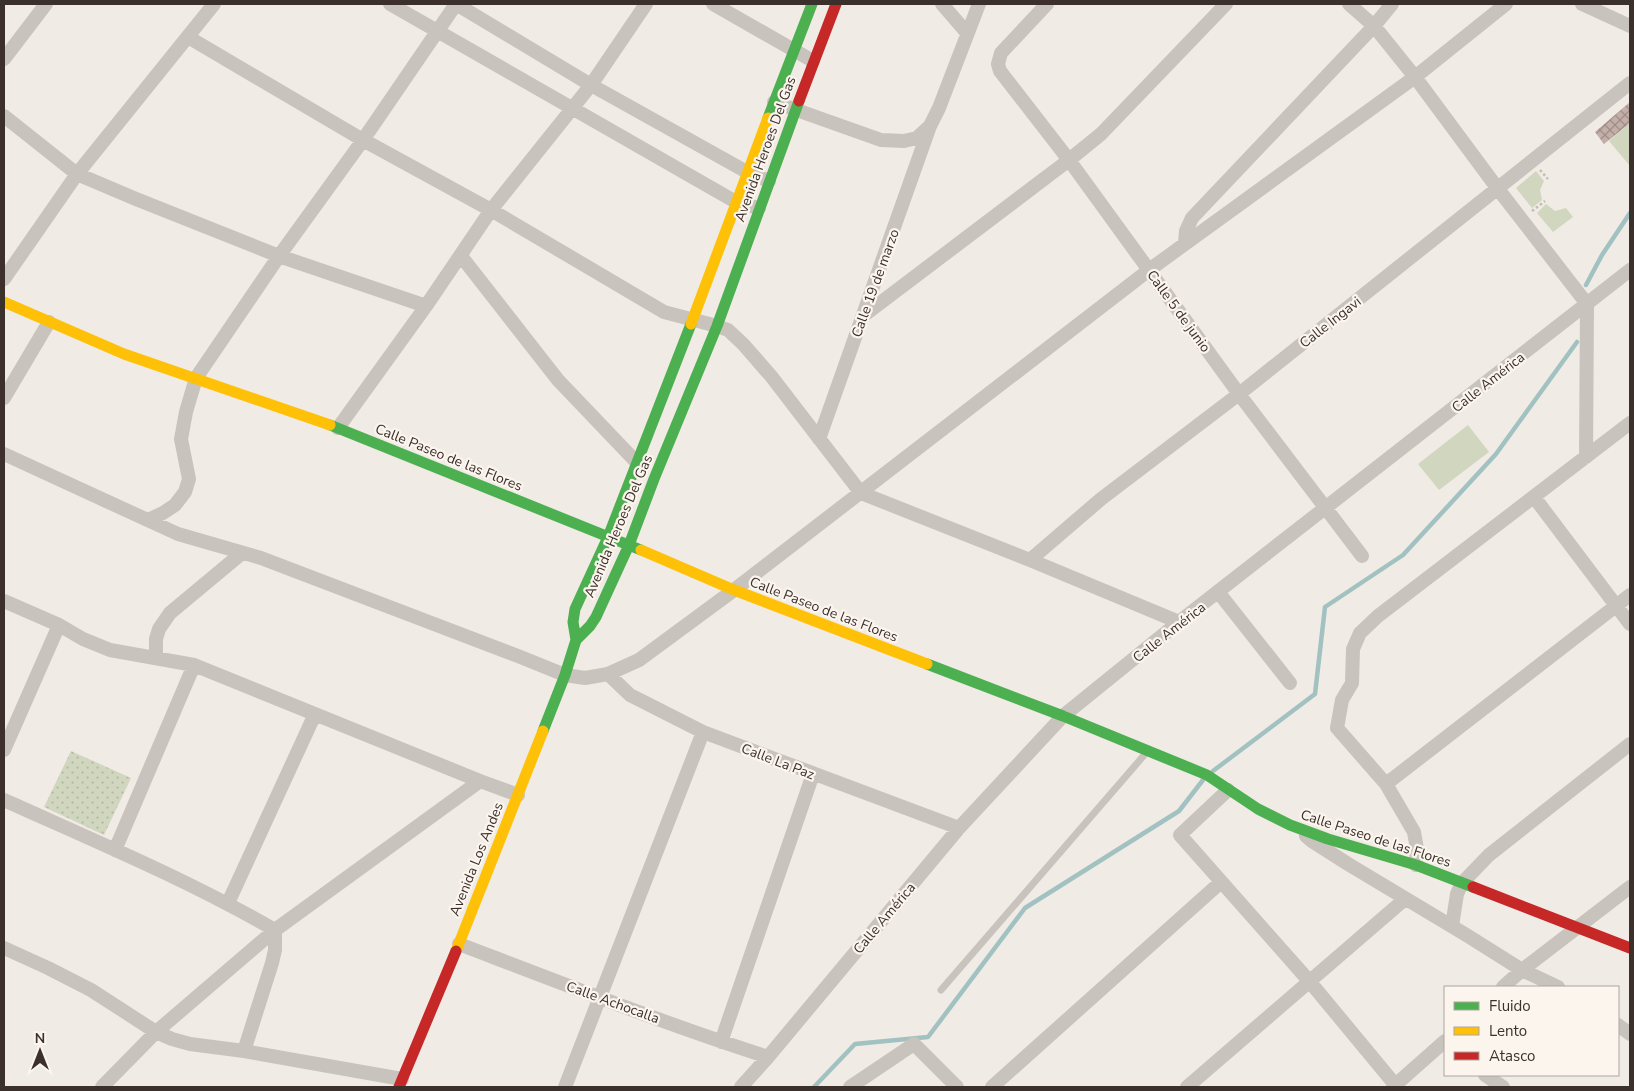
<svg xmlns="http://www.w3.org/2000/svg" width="1634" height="1091" font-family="'Nunito Sans',sans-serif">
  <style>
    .grass { fill: #d1d6bf }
    .park { fill: url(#park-dots) }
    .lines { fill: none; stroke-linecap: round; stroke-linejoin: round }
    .stream { stroke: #a1c2c1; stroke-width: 4.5 }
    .building { fill: url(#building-cross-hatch) }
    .path { stroke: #c2bbb6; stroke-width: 2.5; stroke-dasharray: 2.5 2.5; stroke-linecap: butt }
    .lane { stroke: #c9c3be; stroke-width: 7 }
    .street { stroke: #c9c3be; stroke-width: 14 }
    .fast { stroke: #4caf50; stroke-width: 11 }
    .slow { stroke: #ffc107; stroke-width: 11 }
    .jam { stroke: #c62828; stroke-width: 11 }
    .labels { text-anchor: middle; stroke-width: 4.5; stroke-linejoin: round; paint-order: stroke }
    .street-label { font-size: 14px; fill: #3b302b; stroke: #fbf5ee }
  </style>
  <defs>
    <pattern id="park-dots" width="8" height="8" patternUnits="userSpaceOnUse" patternTransform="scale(1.25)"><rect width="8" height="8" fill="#d1d6bf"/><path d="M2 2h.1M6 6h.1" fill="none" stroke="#b4b8a4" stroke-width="1.8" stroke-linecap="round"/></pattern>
    <pattern id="building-cross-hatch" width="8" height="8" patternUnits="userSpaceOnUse" patternTransform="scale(1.25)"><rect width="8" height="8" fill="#c3afa7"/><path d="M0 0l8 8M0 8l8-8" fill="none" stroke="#a08f88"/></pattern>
  </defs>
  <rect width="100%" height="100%" fill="#f0ebe5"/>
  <path class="grass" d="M 1630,123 L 1630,166 L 1609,141 Z
    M 1536,171 L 1544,181 L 1540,190 L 1542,200 L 1532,208 L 1516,188 Z
    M 1546,204 L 1555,211 L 1566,208 L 1573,217 L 1553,232 L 1537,213 Z
    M 1468,425 L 1489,452 L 1439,490 L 1418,464 Z"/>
  <path class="park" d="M 71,751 L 131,778 L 104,835 L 44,807 Z"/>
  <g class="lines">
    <path class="stream" d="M 1586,285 L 1602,255 L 1630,213
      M 1213,771 L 1315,694 L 1325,607 L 1403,555 L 1496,454 L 1577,342
      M 814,1087 L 855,1044 L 928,1037 L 1025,908 L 1179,811 L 1203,780"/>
  </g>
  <path class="building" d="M 1630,102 L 1630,123 L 1604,144 L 1595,132 Z"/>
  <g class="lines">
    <path class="path" d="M 1540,170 L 1548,179
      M 1532,211 L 1545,201"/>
    <path class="lane" d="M 941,990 L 1146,753"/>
    <path class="street" d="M 390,4 L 736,202 L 759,208
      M 456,4 L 591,85 L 747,172 L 769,181
      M 713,4 L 813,61
      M 942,4 L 967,33
      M 1047,4 L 1001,53 L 998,64 L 1000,71 L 1069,160 L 1239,394 L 1362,556
      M 1349,4 L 1374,26 L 1415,77 L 1498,189 L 1587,304 L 1586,457
      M 1582,4 L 1630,26
      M 188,37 L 363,140 L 491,210 L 664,312 L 717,326 L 728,330 L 743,344 L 771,376 L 861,493 L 1030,560 L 1179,622
      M 4,59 L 46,4
      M 774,102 L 881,140 L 904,141 L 917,138 L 930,126 L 939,108 L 979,4
      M 4,116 L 77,174 L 136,199 L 279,256 L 426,306
      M 1185,243 L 1186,231 L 1192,218 L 1374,26 L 1392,4
      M 461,256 L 558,380 L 642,468
      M 4,279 L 77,174 L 214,4
      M 863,316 L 1069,160 L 1101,134 L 1226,4
      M 4,398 L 49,322
      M 338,428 L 426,306 L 491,210 L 591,85 L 646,4
      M 819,439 L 930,126
      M 4,454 L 178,534 L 261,558 L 518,656 L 565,675 L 585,678 L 608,674 L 639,660 L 734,590 L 1149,270 L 1415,77 L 1506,4
      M 1534,497 L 1630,624
      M 148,520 L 163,513 L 175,505 L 185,492 L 189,479 L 181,439 L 186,412 L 196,378 L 279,256 L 363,140 L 456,4
      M 1030,560 L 1101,499 L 1239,394 L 1630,83
      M 1219,593 L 1290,683
      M 4,601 L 59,625 L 83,639 L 110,650 L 194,665 L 480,781 L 518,795
      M 156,658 L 156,639 L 159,629 L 170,613 L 242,553
      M 608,674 L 630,695 L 703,732 L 959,828
      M 4,750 L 59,625
      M 1386,784 L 1630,595
      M 1228,790 L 1180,835 L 1310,982 L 1397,1087
      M 4,800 C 95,841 188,880 275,930 L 275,950 L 272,963 L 244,1051
      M 1306,836 L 1312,841 L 1348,864 L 1468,936 L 1522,970 L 1558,987
      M 115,850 L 194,665
      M 1416,865 L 1417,849 L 1414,832 L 1386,784 L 1337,728 L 1342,700 L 1352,683 L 1353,649 L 1360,633 L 1378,616 L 1630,423
      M 228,903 L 315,714
      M 1452,926 L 1457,894 L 1462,883 L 1489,855 L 1630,744
      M 459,944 C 561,983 663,1023 768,1057
      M 4,948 L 48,968 L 91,990 L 156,1032 L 172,1039 L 190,1044 L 244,1051 L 402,1079
      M 1503,987 L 1522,970 L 1630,887
      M 1618,1025 L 1630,1034
      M 721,1042 L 813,774
      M 1485,1075 L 1503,1087
      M 102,1087 L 156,1032 L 275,930 L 480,781
      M 565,1087 L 703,732
      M 741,1087 L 768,1057 L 959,828 L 1063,716 L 1179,622 L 1630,270
      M 850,1087 L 914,1044 L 957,1087
      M 992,1087 L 1221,882
      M 1187,1087 L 1405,899
      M 1393,1087 L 1445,1041"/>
    <path class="fast" d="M 768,118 L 812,4
      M 330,425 L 641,550
      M 576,640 L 590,626 L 596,617 L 629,545 L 654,479 L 717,326 L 799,101
      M 927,664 L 1063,716 L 1207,775 L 1258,809 L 1290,825 L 1328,839 L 1416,865 L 1473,887
      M 543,731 L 565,675 L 576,640 L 573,622 L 575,609 L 608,537 L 691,324"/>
    <path class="slow" d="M 4,302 L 124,354 L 330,425
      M 691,324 L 768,118
      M 641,550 L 734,590 L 927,664
      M 456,951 L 543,731"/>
    <path class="jam" d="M 799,101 L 836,4
      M 1473,887 L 1630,948
      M 399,1087 L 456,951"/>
  </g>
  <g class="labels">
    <g class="street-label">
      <text transform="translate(765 149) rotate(-70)" y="5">Avenida Heroes Del Gas</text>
      <text transform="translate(875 283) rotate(-70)" y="5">Calle 19 de marzo</text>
      <text transform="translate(1179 311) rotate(54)" y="5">Calle 5 de junio</text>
      <text transform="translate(1330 322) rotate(-38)" y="5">Calle Ingavi</text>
      <text transform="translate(1488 382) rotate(-38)" y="5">Calle América</text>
      <text transform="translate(449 457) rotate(22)" y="5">Calle Paseo de las Flores</text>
      <text transform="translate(618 526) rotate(-67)" y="5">Avenida Heroes Del Gas</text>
      <text transform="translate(824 609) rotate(21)" y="5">Calle Paseo de las Flores</text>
      <text transform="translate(1169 632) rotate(-38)" y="5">Calle América</text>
      <text transform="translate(778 761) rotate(21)" y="5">Calle La Paz</text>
      <text transform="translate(1376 838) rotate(18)" y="5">Calle Paseo de las Flores</text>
      <text transform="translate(476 859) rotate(-68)" y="5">Avenida Los Andes</text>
      <text transform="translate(884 918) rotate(-50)" y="5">Calle América</text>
      <text transform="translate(613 1002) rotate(20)" y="5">Calle Achocalla</text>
    </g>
  </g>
  <rect width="1634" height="1091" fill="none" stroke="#3b302b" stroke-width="10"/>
  <rect x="1444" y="986" width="175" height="90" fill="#fbf5ee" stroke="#aea6a0"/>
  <rect x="1454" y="1002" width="25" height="8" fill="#4caf50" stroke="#aea6a0"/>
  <text x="1489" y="1011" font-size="15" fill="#3b302b">Fluido</text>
  <rect x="1454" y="1027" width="25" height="8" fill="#ffc107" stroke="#aea6a0"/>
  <text x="1489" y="1036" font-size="15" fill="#3b302b">Lento</text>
  <rect x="1454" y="1052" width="25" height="8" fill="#c62828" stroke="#aea6a0"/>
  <text x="1489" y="1061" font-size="15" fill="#3b302b">Atasco</text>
  <g transform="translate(40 1051)" stroke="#fbf5ee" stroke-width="4" paint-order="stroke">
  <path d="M0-4L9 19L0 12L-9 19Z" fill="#3b302b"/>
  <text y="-8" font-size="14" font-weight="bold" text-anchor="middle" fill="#3b302b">N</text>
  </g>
</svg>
